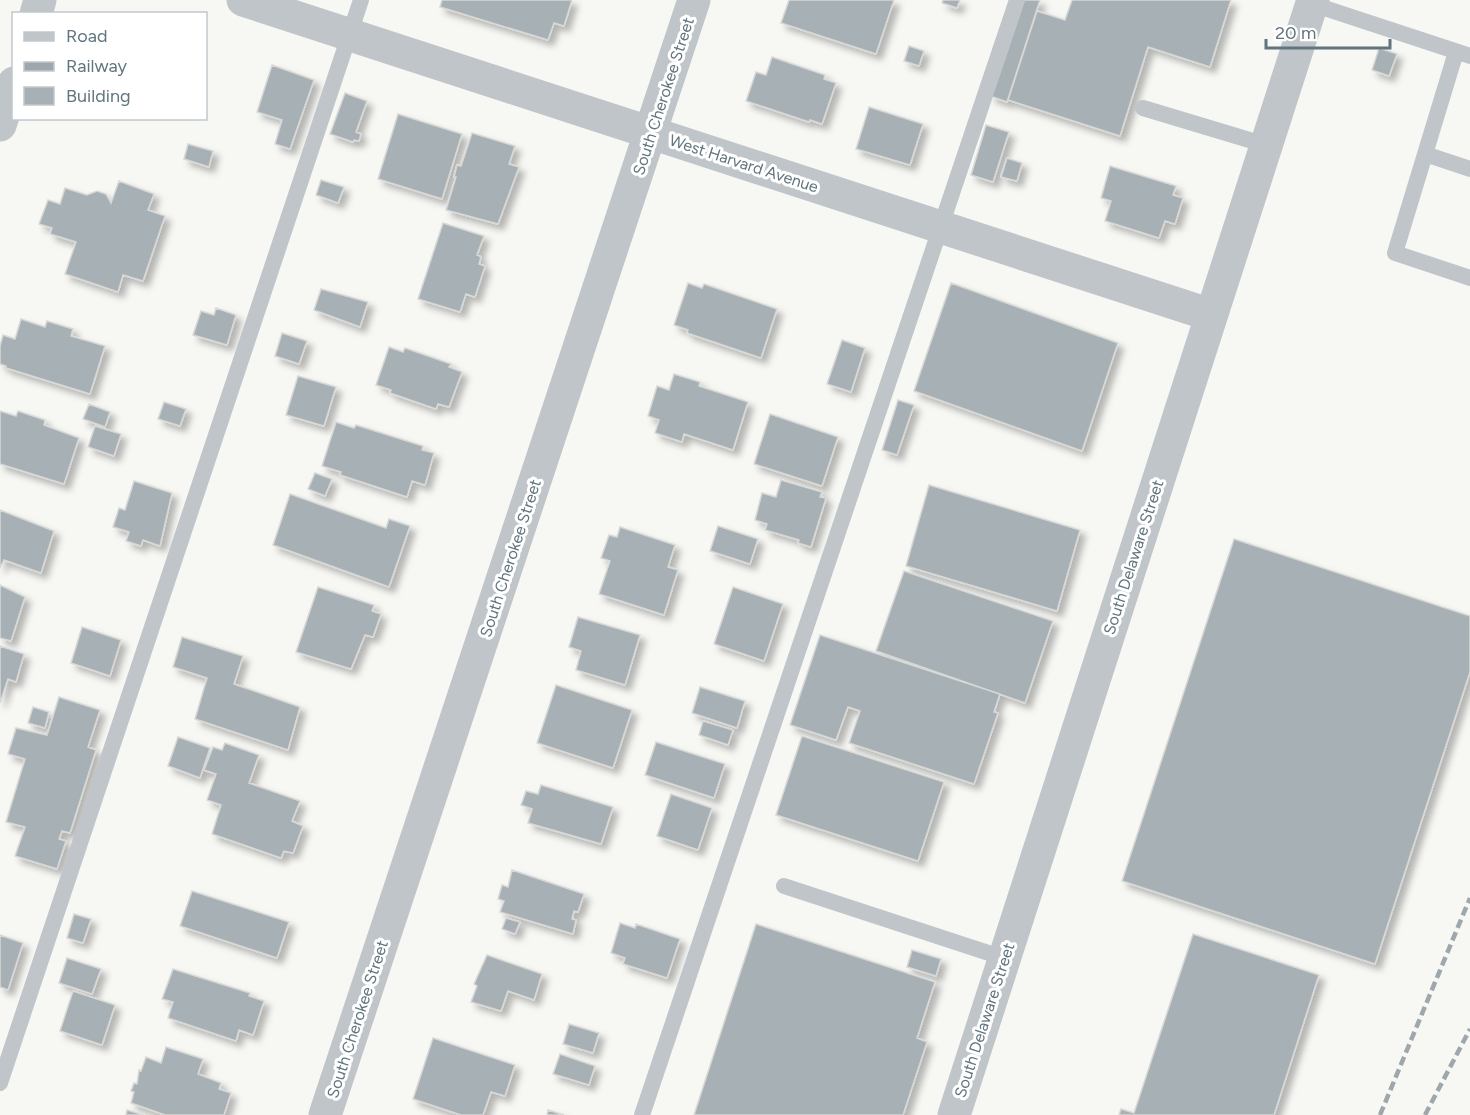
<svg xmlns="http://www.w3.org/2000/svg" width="1470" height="1115" font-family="Figtree,sans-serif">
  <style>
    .building { fill: #a7b1b5; stroke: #d8d8d6; stroke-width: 1.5; filter: url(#shadow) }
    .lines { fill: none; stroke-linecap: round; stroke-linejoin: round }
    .lane { stroke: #bfc5c8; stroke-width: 16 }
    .street { stroke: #bfc5c8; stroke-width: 33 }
    .rail { stroke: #9ea7ac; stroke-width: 4.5; stroke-dasharray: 9 4.5; stroke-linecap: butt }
    .labels { text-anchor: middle; stroke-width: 6; stroke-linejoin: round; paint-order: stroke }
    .street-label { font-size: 16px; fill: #61757f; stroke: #fff }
  </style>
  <defs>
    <filter id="shadow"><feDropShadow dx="5.5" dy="5.5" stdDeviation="3" flood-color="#0004"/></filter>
  </defs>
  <rect width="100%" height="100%" fill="#f7f7f4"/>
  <path class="building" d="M 442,0 L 572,0 L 564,26 L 554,23 L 548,40 L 440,7 Z
    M 789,0 L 894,0 L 876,54 L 781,23 Z
    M 943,0 L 960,0 L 957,8 L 942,3 Z
    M 1022,0 L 1040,0 L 1007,102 L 990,96 Z
    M 1072,0 L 1231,0 L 1210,67 L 1148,47 L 1120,136 L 1008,100 L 1037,11 L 1065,20 Z
    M 909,46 L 924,51 L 919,66 L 904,61 Z
    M 1379,48 L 1397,54 L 1389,76 L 1372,70 Z
    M 772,57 L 825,75 L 824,79 L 836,83 L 822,124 L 810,120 L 809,122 L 746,101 L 756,72 L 766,75 Z
    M 272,65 L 314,80 L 290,149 L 275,144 L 282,120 L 257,112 Z
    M 345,93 L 367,101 L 356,132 L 361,134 L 359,141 L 354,140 L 353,142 L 330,134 Z
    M 869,107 L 923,124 L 910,165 L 856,149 Z
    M 398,114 L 462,134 L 442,199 L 378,179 Z
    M 986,125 L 1009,132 L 993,182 L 971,175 Z
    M 472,133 L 515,146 L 509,164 L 519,167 L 498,224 L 446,210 L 456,177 L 454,177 L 457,165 L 461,166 Z
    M 188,144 L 213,151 L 209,167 L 184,159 Z
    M 1007,158 L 1022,163 L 1017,181 L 1001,177 Z
    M 1110,166 L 1176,186 L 1173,195 L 1183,198 L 1175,224 L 1165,221 L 1159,238 L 1105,221 L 1111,201 L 1101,198 Z
    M 321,180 L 344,187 L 338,203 L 316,195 Z
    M 119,181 L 154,194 L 148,210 L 165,216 L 143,281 L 123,275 L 118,292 L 65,274 L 76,242 L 50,234 L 52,228 L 39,224 L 48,200 L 60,204 L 65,188 L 87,195 L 97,191 L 106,194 L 111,203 Z
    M 443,223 L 484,236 L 477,255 L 481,257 L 479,264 L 485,266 L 475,297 L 466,294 L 460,312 L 418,299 Z
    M 688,283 L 702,288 L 704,284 L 777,309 L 761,358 L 687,333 L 688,330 L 674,325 Z
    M 951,283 L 1118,343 L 1082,451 L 914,391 Z
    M 321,289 L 368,302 L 360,327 L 314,310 Z
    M 216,308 L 236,315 L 227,345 L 193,335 L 201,311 L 214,315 Z
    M 21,319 L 45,327 L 47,321 L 73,329 L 71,336 L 105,346 L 90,394 L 6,368 L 6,366 L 0,364 L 0,346 L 3,335 L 15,339 Z
    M 282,333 L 307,341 L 299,364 L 275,356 Z
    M 842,340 L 865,348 L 851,392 L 827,384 Z
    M 389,347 L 403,352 L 405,348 L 451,364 L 449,367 L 462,372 L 449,407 L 438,404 L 436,409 L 390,393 L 391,390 L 376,385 Z
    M 674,374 L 700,382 L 699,386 L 748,402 L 733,450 L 684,434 L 682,442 L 655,433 L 659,420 L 648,416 L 657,386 L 669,390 Z
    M 298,376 L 336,387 L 324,426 L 286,415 Z
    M 898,400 L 914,405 L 897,455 L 882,450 Z
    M 164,402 L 186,409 L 180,426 L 158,419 Z
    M 89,404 L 110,412 L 105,427 L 83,419 Z
    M 0,411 L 16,416 L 18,411 L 45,420 L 44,425 L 79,438 L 64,484 L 0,464 Z
    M 770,414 L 838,437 L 822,486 L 754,464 Z
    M 336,422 L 354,428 L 356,425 L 423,446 L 422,450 L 434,453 L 425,485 L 412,481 L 407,497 L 340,475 L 341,472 L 322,466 Z
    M 95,426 L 121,434 L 114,456 L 88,447 Z
    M 315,473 L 332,479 L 325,496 L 308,489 Z
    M 781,480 L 822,492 L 820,497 L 826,498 L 811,547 L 798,543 L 799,540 L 765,530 L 767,524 L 755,520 L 762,493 L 776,497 Z
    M 134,481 L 172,493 L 160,546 L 143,540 L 141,546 L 126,541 L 129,532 L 113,527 L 119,508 L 125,510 Z
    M 929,485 L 1080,530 L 1057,611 L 906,566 Z
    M 290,494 L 386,528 L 389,519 L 410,526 L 389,587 L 273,545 Z
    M 0,510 L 54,531 L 41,573 L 4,560 L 0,568 Z
    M 718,526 L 758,539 L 750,564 L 710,551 Z
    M 620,527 L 675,545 L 668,567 L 678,570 L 664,615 L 599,594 L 610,561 L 601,558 L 609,535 L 617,537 Z
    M 1234,539 L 1470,616 L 1470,672 L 1375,964 L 1122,881 Z
    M 904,571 L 1053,621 L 1025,703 L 876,651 Z
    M 0,585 L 25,597 L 11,641 L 0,638 Z
    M 318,587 L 374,605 L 372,611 L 381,614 L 373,637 L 365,635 L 351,669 L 296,652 Z
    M 733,587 L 783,604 L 764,661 L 714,644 Z
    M 578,617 L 640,635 L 625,685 L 576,670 L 581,651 L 569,647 Z
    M 82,627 L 121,640 L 110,676 L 71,663 Z
    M 820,635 L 1000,694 L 994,712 L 998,713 L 974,784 L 849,743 L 860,711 L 848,707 L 836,740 L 790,725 Z
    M 182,637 L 243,656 L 234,684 L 300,707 L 288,750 L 195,719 L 207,678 L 173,667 Z
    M 0,646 L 24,654 L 16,682 L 8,679 L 0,703 Z
    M 556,685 L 632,710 L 613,768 L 537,743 Z
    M 700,687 L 745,701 L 737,728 L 692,713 Z
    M 59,697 L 100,710 L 88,747 L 96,750 L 70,833 L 62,831 L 59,839 L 66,841 L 57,869 L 15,856 L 25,827 L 6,822 L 25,759 L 8,754 L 16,728 L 47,735 Z
    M 33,707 L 49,712 L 45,728 L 28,723 Z
    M 703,721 L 733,730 L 728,745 L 699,735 Z
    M 802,736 L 944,782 L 918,861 L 776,815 Z
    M 178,737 L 210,748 L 200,778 L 168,766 Z
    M 656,742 L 725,764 L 714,798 L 645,775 Z
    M 225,743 L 259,755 L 249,783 L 300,801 L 292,821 L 303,826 L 293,853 L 284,851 L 281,858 L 212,834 L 221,805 L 207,800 L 216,774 L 204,770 L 213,747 L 222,750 Z
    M 541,785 L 613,807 L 601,844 L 528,823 L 532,809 L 521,805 L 526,791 L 538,794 Z
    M 671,794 L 712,808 L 698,850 L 657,836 Z
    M 512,870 L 584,894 L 578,912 L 574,911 L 572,919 L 576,920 L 573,934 L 500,912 L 504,901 L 498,899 L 502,885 L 508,887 Z
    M 192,891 L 289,922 L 277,958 L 180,926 Z
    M 74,914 L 91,919 L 83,943 L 67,938 Z
    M 506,918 L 520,922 L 515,934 L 502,929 Z
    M 620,923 L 635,928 L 636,924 L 680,939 L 667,978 L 623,964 L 625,958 L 611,953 Z
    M 756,924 L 935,982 L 917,1038 L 927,1042 L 903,1115 L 694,1115 Z
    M 1193,934 L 1319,975 L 1274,1115 L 1119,1115 L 1121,1109 L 1134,1113 Z
    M 0,935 L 23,943 L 8,990 L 0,987 Z
    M 912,950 L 941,959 L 936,976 L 907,967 Z
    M 487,955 L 542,974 L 534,1000 L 508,991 L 501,1011 L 471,1002 L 477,986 L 474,984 Z
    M 67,958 L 101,969 L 92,994 L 59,983 Z
    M 173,969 L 250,993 L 249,996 L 264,1001 L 253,1035 L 239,1030 L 236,1041 L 168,1018 L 173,1002 L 162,999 Z
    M 73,991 L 115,1005 L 102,1045 L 60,1031 Z
    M 569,1024 L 599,1033 L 593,1053 L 563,1044 Z
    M 433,1038 L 515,1065 L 505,1096 L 491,1092 L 483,1115 L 461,1115 L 413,1099 Z
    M 166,1047 L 203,1059 L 198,1074 L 221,1083 L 219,1089 L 231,1093 L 224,1115 L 165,1115 L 131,1103 L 134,1092 L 131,1091 L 134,1083 L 137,1084 L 139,1070 L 141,1071 L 146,1057 L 161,1063 Z
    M 560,1054 L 595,1066 L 589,1085 L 553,1074 Z
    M 127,1110 L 144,1115 L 126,1115 Z
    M 548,1110 L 564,1115 L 547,1115 Z"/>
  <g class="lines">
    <path class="lane" d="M 1312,4 L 1470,56
      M 1456,52 L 1395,253 L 1470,278
      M 1143,108 L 1266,145
      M 1425,154 L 1470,169
      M 784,886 L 1004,958
      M 0,1083 L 361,0
      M 642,1115 L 1017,0"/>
    <path class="street" d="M 243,0 L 1211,315
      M 36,14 L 40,0
      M 0,125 L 14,83
      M 325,1115 L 694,0
      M 954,1115 L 1313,0"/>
    <path class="rail" d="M 1380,1115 L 1470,898
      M 1425,1115 L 1470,1029"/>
  </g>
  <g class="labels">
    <g class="street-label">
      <text transform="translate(663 96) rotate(-72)" y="6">South Cherokee Street</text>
      <text transform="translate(744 163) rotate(18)" y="6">West Harvard Avenue</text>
      <text transform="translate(1133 557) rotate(-72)" y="6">South Delaware Street</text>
      <text transform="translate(510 558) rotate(-72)" y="6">South Cherokee Street</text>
      <text transform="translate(357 1019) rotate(-72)" y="6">South Cherokee Street</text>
      <text transform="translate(984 1020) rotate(-72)" y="6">South Delaware Street</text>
    </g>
  </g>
  <rect x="12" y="12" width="195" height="108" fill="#ffffff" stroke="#c0c8cc" stroke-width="1.5"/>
  <rect x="24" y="32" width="30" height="9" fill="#bfc5c8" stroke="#c0c8cc" stroke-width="1.5"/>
  <text x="66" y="42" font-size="18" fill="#61757f">Road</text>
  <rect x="24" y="62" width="30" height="9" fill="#9ea7ac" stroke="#c0c8cc" stroke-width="1.5"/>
  <text x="66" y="72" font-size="18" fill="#61757f">Railway</text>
  <rect x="24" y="87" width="30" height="18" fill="#a7b1b5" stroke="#c0c8cc" stroke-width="1.5"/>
  <text x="66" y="102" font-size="18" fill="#61757f">Building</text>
  <path d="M1266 39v9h124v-9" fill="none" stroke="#61757f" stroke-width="3"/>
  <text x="1275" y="39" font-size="18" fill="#61757f" stroke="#ffffff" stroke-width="4.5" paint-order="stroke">20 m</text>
</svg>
